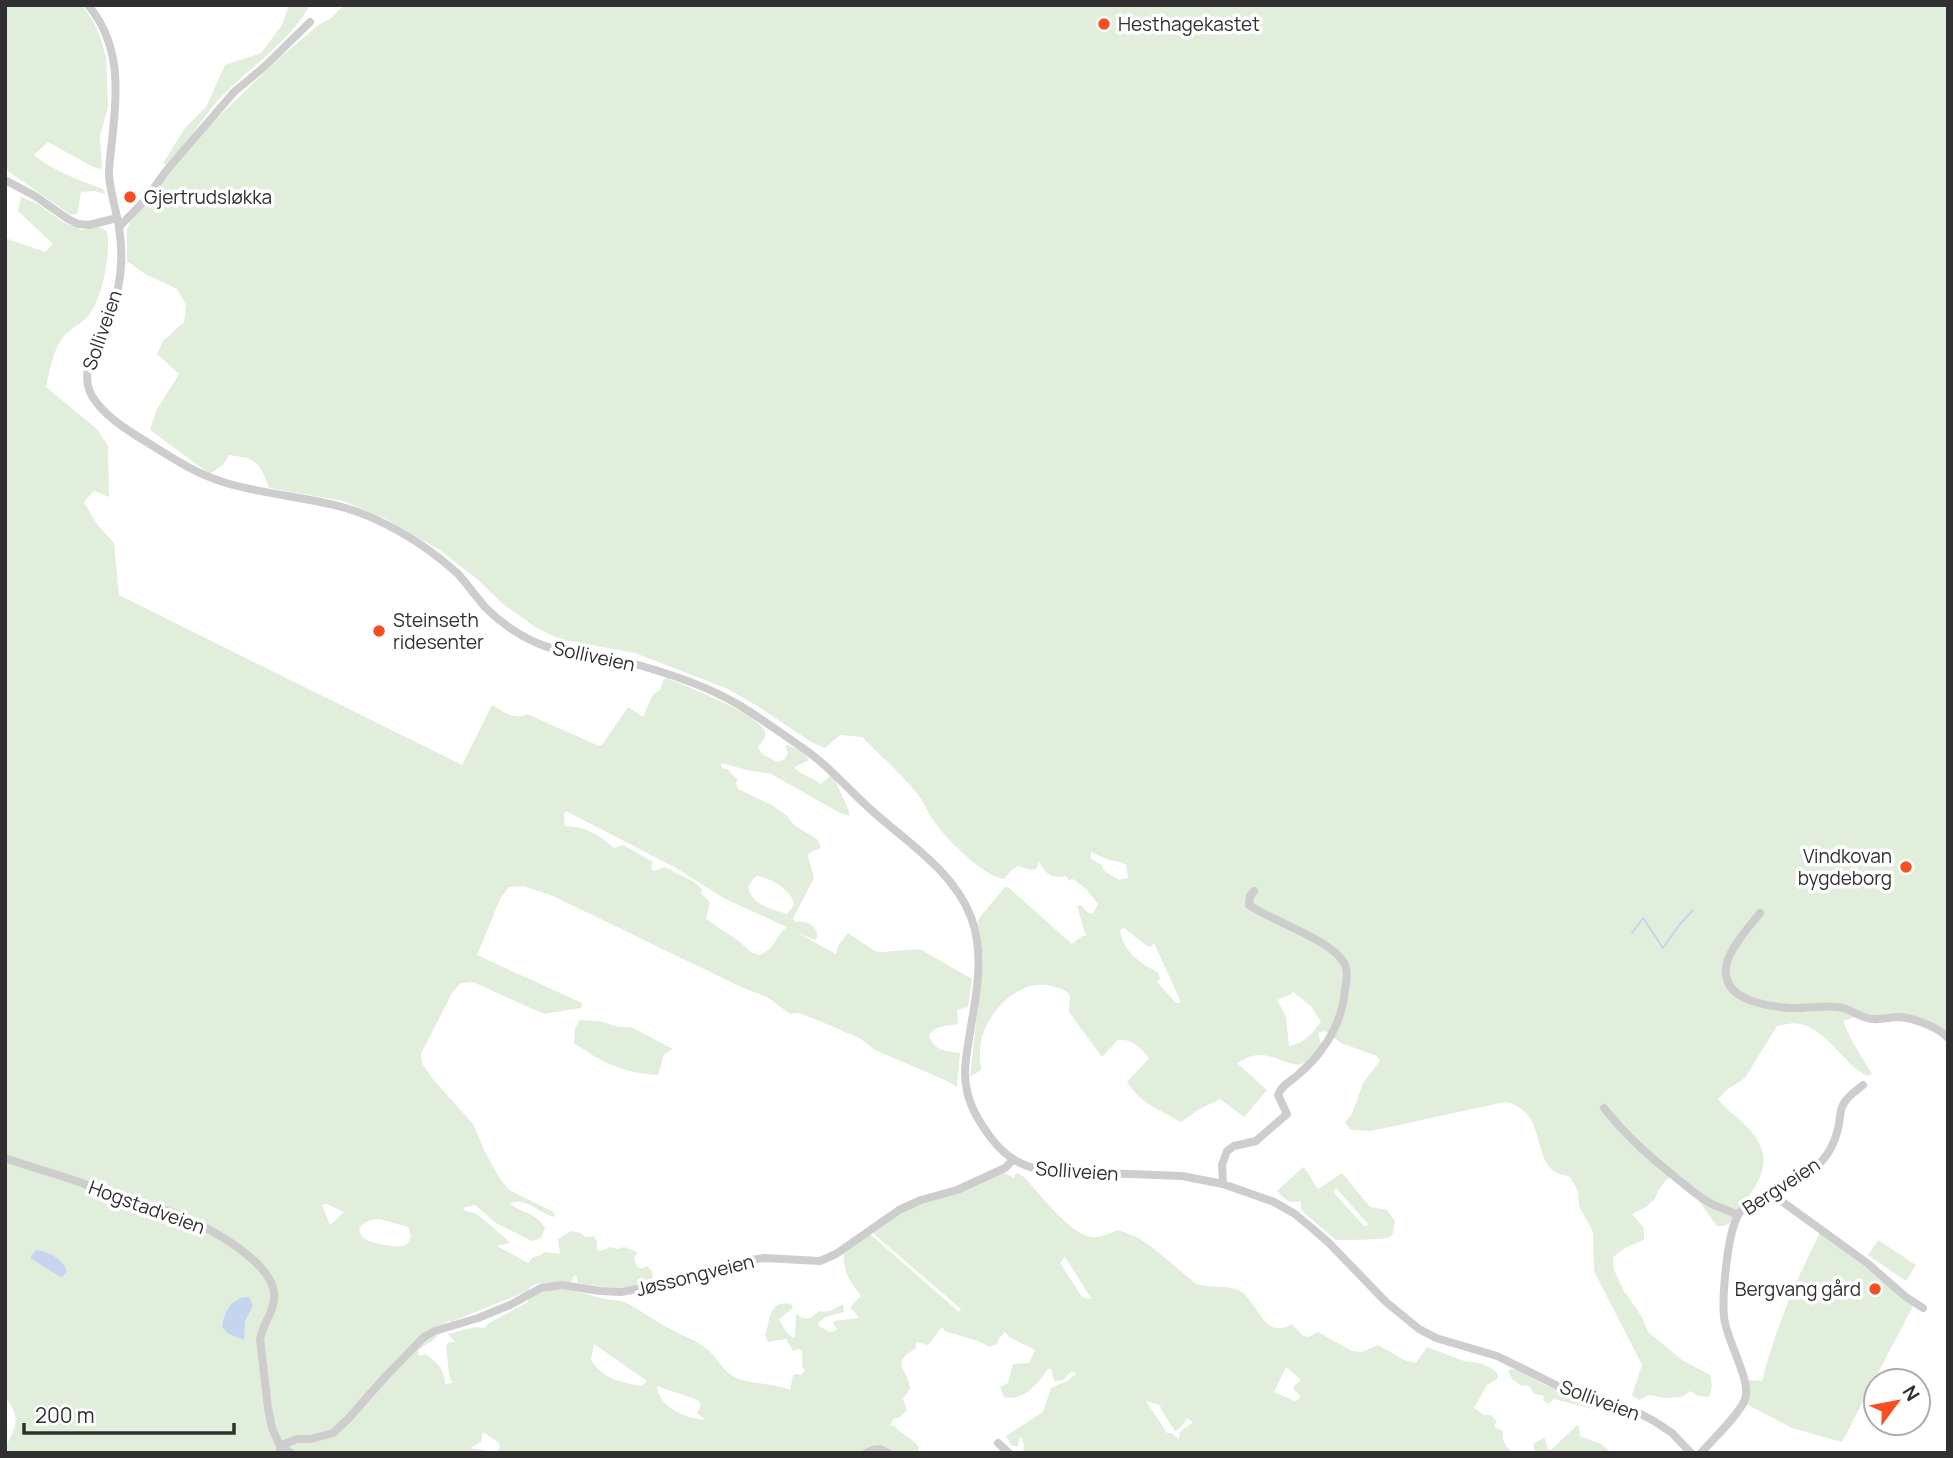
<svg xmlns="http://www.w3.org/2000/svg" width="1953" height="1458" font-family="Manrope,sans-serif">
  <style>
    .green { fill: #e1eedc; fill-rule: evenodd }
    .water { fill: #c7d4f0 }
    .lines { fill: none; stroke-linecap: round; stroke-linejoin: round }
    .stream { stroke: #c7d4f0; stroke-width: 2 }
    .minor { stroke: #cdcdcd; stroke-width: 8 }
    .poi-dot { fill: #f74f21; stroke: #fff; stroke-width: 2.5 }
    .labels { text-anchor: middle; stroke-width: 7; stroke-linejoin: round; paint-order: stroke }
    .poi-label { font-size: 19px; fill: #303030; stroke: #fff; text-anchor: start }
    .street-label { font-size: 19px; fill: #303030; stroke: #fff }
  </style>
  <rect width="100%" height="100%" fill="#fff"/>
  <path class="green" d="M 5,5 L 82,5 L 93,21 L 100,36 L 106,57 L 108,107 L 100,136 L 102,169 L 93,167 L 48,142 L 34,155 C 55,172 79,180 103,189 L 105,194 L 94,191 L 81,192 L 77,214 L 71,215 L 9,172 L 5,166 Z
    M 289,5 L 310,5 C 289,43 250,67 220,98 C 201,119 187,146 166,165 L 163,163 L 185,128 L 206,107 L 225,65 L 261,53 L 282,25 Z
    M 344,5 L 1948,5 L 1948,1040 L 1944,1036 L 1909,1019 L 1856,1017 L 1843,1021 L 1852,1041 L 1872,1074 L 1867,1076 C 1842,1063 1829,1031 1800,1024 C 1793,1022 1784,1025 1777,1026 L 1745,1078 L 1728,1089 L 1718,1099 C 1725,1108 1733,1114 1742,1122 C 1777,1154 1764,1175 1741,1208 C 1734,1217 1730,1228 1717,1226 L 1693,1193 L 1675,1174 L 1666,1180 L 1658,1191 L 1655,1199 L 1646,1207 L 1632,1214 L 1644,1228 L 1644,1240 L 1625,1248 L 1613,1257 L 1614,1270 L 1624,1291 L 1642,1317 L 1648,1332 L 1682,1360 L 1710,1375 L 1712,1386 L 1709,1397 L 1698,1396 L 1690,1391 L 1682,1397 L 1664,1398 L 1649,1395 L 1639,1400 L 1632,1395 L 1642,1365 L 1594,1271 L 1593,1232 L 1579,1206 L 1578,1191 L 1570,1177 C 1565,1175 1559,1174 1554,1171 C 1532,1156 1546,1110 1505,1102 L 1371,1131 L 1351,1130 L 1345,1122 L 1352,1114 L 1363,1083 L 1380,1061 L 1377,1056 L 1341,1043 L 1325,1031 L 1318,1033 L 1321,1044 C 1299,1086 1281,1049 1252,1056 C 1247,1057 1242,1061 1237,1063 L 1267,1090 L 1244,1117 L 1220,1099 L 1198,1110 L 1181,1122 C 1159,1109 1142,1105 1127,1082 L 1149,1058 C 1140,1048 1132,1038 1118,1040 L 1102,1057 L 1069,1012 L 1070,995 C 1065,989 1059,988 1051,986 C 1021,978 990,1009 982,1037 C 979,1047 980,1059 981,1070 L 970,1077 L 983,960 L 978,921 L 979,918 L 1005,887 L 1008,887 L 1072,944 L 1082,936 L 1086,936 L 1077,906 L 1081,905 L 1088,913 L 1093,914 L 1098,904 L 1085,888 L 1073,879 L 1068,881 L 1068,878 L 1065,876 C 1050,879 1047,874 1039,862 L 1036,869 L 1031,870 L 1018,866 L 1013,869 L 1004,879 C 984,877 945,838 933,820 C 927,811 923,800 916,792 C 900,773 880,755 862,737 L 840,735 L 825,748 L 811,742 L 759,707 L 728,689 L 635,653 L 559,639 L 535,627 L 503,604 L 477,579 L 441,551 L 386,519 L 343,501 L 269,488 C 259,461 257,459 229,455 L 223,465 L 210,474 L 150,430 L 156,411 L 179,374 L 157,354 L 163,341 L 184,322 L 186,305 L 177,289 L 145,274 L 127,261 L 127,229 L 133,216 L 166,167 L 284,54 L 320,24 L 330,19 ZM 1091,852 L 1109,860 L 1121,862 L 1126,865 L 1128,878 L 1119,880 L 1103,870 L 1102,865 L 1091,859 ZM 1124,928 L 1147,946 L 1151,947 L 1154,943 L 1180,1000 L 1180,1003 L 1176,1003 L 1157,982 L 1160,978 L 1158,972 C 1140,964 1123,951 1120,930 ZM 1293,992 L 1311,1006 L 1321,1022 C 1313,1033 1303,1044 1289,1046 L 1286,1017 L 1277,1000 L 1290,995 Z
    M 21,197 L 38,204 L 63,222 L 82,230 L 98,227 L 107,231 C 111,254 103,296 89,315 C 83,323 71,328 64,336 C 53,349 50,370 46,387 L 97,429 L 108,446 L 109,497 L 94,491 L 84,502 L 97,524 L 114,543 L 119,595 L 462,765 L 492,705 C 503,711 515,721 527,714 L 599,746 L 602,745 L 628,707 L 643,717 L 653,694 L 660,690 L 664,679 L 667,678 C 686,687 762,714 765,733 C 766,740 761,742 758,747 L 762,754 L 777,762 L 785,759 L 788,753 L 785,747 L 788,745 L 801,751 L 807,756 L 808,761 L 794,767 C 803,777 811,776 821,784 L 830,776 L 835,780 L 849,811 L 849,816 L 840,813 L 771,774 L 747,770 L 721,763 L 722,768 L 727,769 L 738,780 L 736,783 L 738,789 L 772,805 L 787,816 L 794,825 L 818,840 L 821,848 L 811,852 L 808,855 L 814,878 L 793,919 L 796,922 C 806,921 811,923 817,931 L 817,938 L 815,940 L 796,932 L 836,954 L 838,946 L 848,933 L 875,951 L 882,952 L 920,949 L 972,979 L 968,1007 L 957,1010 L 958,1024 C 947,1026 935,1025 929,1036 C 935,1051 945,1051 960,1053 L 957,1087 L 947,1081 L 875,1050 L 861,1039 L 829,1025 L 799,1013 L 790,1014 L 767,997 L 741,987 L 553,896 L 523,886 L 509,887 L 501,897 L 477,955 L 582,1003 L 581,1008 L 544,1014 L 473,982 L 461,983 L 452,993 L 421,1054 L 422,1063 L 431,1077 L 473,1124 L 485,1152 L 500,1179 L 509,1190 L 554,1212 L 555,1217 C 538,1213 527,1197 510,1203 C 521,1214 535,1211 545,1228 L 541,1238 L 532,1241 L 496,1223 L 475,1205 L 463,1208 L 464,1210 C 465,1211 474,1213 475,1213 C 481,1217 507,1239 510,1243 L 497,1246 L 528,1263 L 533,1257 L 541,1255 L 544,1252 L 560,1254 L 558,1239 L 571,1231 L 581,1233 L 585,1237 L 594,1236 L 597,1242 L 597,1250 L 601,1251 L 610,1247 L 618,1249 L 624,1247 L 637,1252 L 634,1258 L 637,1266 L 641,1269 L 647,1266 L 652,1271 L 653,1278 C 633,1293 600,1287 578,1283 L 576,1275 L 573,1277 L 572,1282 C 561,1281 548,1286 538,1283 L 529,1288 L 530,1290 L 451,1322 L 449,1321 L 418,1338 L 385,1372 L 426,1339 L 437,1335 L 436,1338 L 418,1350 L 419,1356 L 426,1354 C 437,1363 445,1369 445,1384 L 452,1383 L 449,1374 L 446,1346 L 449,1342 L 455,1342 L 448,1334 L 475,1327 L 484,1328 L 489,1323 L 528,1302 L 528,1299 C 561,1281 573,1292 606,1299 C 613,1300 621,1300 627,1303 C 643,1312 658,1323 674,1331 C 685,1337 698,1341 707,1349 C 717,1357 722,1370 733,1376 C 747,1385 772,1382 790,1390 L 793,1375 L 796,1374 L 801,1375 L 805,1370 L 802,1367 L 802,1351 L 799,1349 L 793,1351 L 786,1339 L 768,1342 L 765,1335 C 771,1321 767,1300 791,1304 L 793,1308 L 779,1319 L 786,1332 L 793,1338 L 795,1337 L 796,1314 C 807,1321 810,1319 819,1311 C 829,1313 835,1309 843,1304 L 844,1312 L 825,1317 L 818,1323 L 819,1326 L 830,1332 L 835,1331 L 837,1329 L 833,1323 L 834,1321 L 859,1318 L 850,1307 L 861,1296 C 850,1282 842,1270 844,1252 L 870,1234 L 959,1312 L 961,1309 L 875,1235 L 873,1231 L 907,1209 L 1001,1173 L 1007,1174 L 1014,1178 L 1015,1174 L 1018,1173 L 1025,1178 C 1040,1194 1070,1234 1091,1237 C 1100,1238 1110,1233 1118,1230 L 1137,1237 L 1153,1248 L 1195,1283 C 1210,1290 1232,1283 1243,1293 C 1260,1308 1266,1340 1292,1324 L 1303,1336 L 1308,1337 L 1318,1332 L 1352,1351 L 1362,1352 L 1378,1345 L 1406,1361 L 1416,1363 L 1427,1347 L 1464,1361 L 1480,1363 L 1491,1368 L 1497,1373 L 1498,1378 L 1487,1385 L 1474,1408 L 1484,1415 L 1491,1415 L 1497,1422 L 1494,1425 L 1496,1428 L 1503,1431 C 1502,1441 1505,1447 1514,1453 L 1023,1453 L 1024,1445 L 1022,1437 L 1019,1439 L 1018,1446 L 1012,1446 L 1006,1436 L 1043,1412 L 1051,1388 L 1067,1381 L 1076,1374 L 1072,1371 L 1063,1380 L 1054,1381 L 1051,1369 L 1048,1369 C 1038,1384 1023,1402 1004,1397 L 1000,1387 L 1008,1383 L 1013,1364 L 1029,1363 L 1035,1350 L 1009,1337 L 1005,1332 L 999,1338 L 997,1344 L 990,1347 C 974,1338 962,1337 945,1331 L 942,1327 L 928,1345 L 916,1342 L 916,1348 C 888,1365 909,1368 910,1389 L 903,1399 L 907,1410 L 899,1418 L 894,1418 L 890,1425 L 895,1426 C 902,1436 913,1438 919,1447 L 918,1453 L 5,1453 C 5,1445 8,1443 11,1436 C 19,1422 16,1409 5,1398 L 5,238 L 45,252 L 53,244 L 18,211 ZM 566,811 L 676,868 L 725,899 L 787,927 C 774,937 777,948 759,955 L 751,952 L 740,942 L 706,919 L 710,902 L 701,893 L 702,889 L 694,882 L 665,867 L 654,871 L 651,868 L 653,862 L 623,845 L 614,848 C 599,835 585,826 565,826 L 564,823 L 565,818 L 563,815 ZM 757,876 C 771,878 792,890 794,905 L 787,914 C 772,909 752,906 748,887 L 753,879 ZM 327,1204 L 344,1212 L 330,1225 L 322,1205 ZM 379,1219 L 408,1227 L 411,1235 C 410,1239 409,1243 405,1245 C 398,1249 371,1243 365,1239 C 360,1235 361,1234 359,1229 C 364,1221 371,1220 379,1219 ZM 1065,1257 L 1091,1298 L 1090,1299 L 1082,1297 L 1060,1263 ZM 594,1344 L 647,1381 L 642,1386 C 620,1382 603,1379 591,1360 ZM 1286,1367 L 1301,1380 L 1294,1386 L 1294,1390 L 1300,1395 L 1299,1399 L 1295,1401 L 1274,1392 ZM 657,1386 L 698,1400 L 701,1405 L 697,1413 L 705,1420 C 685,1418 659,1408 657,1386 ZM 1146,1401 L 1160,1405 L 1161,1409 L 1174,1430 L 1176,1431 L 1184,1423 L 1187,1418 L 1193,1422 L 1180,1432 L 1179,1439 L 1171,1433 L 1167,1433 ZM 483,1432 L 499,1443 L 500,1448 L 496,1452 L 470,1448 L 481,1442 Z
    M 580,1020 L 599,1021 L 619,1027 L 631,1027 L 673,1049 L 664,1054 L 658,1075 C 623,1073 603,1063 574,1043 L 575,1028 Z
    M 1303,1167 C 1310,1173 1312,1182 1318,1189 L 1342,1173 L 1370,1207 L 1387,1210 L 1395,1221 C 1394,1226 1394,1235 1390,1237 C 1384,1240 1345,1240 1336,1240 L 1304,1213 L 1301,1208 L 1301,1201 C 1288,1204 1286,1200 1277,1191 ZM 1336,1188 L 1368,1224 L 1367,1226 L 1364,1226 L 1334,1193 L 1334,1190 Z
    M 1820,1233 L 1914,1304 L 1842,1442 L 1792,1428 L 1746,1404 L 1748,1380 L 1762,1381 C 1775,1330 1796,1279 1820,1233 Z
    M 1878,1240 L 1916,1265 L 1906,1281 L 1868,1255 Z
    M 1510,1369 L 1517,1370 L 1547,1386 L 1597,1403 L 1606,1408 L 1597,1410 L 1554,1399 L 1548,1404 L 1543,1400 L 1544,1396 L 1533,1393 L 1531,1388 L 1527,1385 L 1522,1386 L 1513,1380 L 1508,1372 Z
    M 1577,1425 L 1579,1427 L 1580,1436 L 1601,1444 L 1612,1453 L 1535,1453 L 1533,1444 L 1543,1438 L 1545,1439 L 1548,1449 L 1551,1450 Z"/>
  <path class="water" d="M 36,1250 C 48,1251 63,1259 67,1271 L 62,1277 L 59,1276 L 30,1258 Z
    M 244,1297 L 249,1297 L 253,1306 L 245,1321 L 244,1340 L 229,1334 L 222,1327 C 224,1312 230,1301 244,1297 Z"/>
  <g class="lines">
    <path class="stream" d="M 1632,933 L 1643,918 L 1663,948 L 1680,924 L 1693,910"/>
    <path class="minor" d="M 88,5 C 119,42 118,85 113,131 C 112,145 109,160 109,175 C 110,192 116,209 119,227 C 122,246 122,269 118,288 C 111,320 74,365 92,396 C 103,415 127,430 145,441 C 171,457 194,473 223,482 C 273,498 330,497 377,520 C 405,533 435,553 458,574 C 468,585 476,597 486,608 C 500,622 519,635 537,643 C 564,655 595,653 623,661 C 662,671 704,684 739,705 C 759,717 778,731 797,744 C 825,762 845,786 869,808 C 905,841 953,870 971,917 C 986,957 975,999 969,1039 C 966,1057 963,1074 967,1091 C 971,1109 980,1123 991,1138 C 1007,1159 1024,1168 1050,1171 L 1182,1176 L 1223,1184 L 1274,1202 L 1295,1214 L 1307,1224 L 1328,1242 L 1386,1302 L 1419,1329 L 1436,1338 L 1497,1356 L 1578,1396 L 1637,1412 L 1654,1421 L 1672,1433 L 1691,1453
      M 5,180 L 35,196 L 68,219 L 78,224 L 89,225 L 117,218
      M 119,227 L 146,199 L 166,171 L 234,92 L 264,67 L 310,22
      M 1760,913 C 1749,927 1728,950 1726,967 C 1722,1000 1765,1006 1790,1008 C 1806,1009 1822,1005 1838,1007 C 1851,1008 1860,1019 1873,1019 C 1882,1020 1891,1017 1899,1017 C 1914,1018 1938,1027 1948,1038
      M 1604,1108 C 1628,1138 1650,1157 1680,1181 C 1690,1189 1700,1198 1712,1204 C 1720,1208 1729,1210 1737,1215
      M 5,1158 C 30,1167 57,1174 82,1183 C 98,1190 114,1199 131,1205 C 143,1209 156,1208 168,1211 C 197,1220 271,1259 274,1293 C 276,1309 263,1323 260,1339 L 268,1408 L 272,1428 L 280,1446 L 280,1453
      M 1223,1184 L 1222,1165 L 1227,1151 L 1234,1146 L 1256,1141 L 1287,1114 L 1278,1095 C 1282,1084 1292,1081 1300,1073 C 1308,1066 1316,1058 1322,1049 C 1335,1032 1343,1011 1345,990 C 1346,984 1348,975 1346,968 C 1340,942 1271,921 1249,905 L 1250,896 L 1254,891
      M 1770,1195 L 1780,1200 L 1867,1263 L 1906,1297 L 1923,1308
      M 998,1443 L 1009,1453
      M 280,1446 L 297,1439 L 311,1439 L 333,1433 L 348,1419 L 385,1377 L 424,1337 L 435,1331 L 478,1318 L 510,1305 L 541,1288 L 562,1285 L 600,1291 L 621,1292 L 682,1281 L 745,1261 L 764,1258 L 820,1261 L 836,1254 L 899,1210 L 921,1200 L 957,1190 L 1005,1168 L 1013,1160
      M 280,1446 L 291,1453
      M 866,1453 C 875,1448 880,1448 888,1453
      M 1701,1453 C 1712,1440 1740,1414 1745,1399 C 1752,1381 1726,1340 1724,1317 C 1722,1295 1727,1243 1735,1222 C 1741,1203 1756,1201 1771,1194 C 1787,1187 1804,1177 1817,1166 C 1829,1155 1836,1140 1839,1124 C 1840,1118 1840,1109 1844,1103 C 1848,1096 1857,1090 1863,1085"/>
  </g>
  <g class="poi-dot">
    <circle cx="1104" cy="24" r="7"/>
    <circle cx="130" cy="197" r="7"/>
    <circle cx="379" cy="631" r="7"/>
    <circle cx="1906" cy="867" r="7"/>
    <circle cx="1875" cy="1289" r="7"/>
  </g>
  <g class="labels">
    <g class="poi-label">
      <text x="1118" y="31">Hesthagekastet</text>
      <text x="144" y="204">Gjertrudsløkka</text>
      <text x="393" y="627">Steinseth<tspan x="393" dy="22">ridesenter</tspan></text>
      <text x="1892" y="863" text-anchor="end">Vindkovan<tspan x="1892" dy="22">bygdeborg</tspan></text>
      <text x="1861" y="1296" text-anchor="end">Bergvang gård</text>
    </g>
    <g class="street-label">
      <text transform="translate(102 330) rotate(-71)" y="7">Solliveien</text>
      <text transform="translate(594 656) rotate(12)" y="7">Solliveien</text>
      <text transform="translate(1077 1171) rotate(4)" y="7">Solliveien</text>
      <text transform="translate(1781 1186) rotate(-33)" y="7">Bergveien</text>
      <text transform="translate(147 1207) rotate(20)" y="7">Hogstadveien</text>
      <text transform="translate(695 1275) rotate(-14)" y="7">Jøssongveien</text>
      <text transform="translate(1600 1400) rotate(20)" y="7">Solliveien</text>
    </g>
  </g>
  <rect width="1953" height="1458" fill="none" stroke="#303030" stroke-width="14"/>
  <g transform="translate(1897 1402) rotate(58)"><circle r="33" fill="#ffffff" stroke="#acacac" stroke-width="2"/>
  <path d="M0-5L12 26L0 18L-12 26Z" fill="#f74f21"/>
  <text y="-10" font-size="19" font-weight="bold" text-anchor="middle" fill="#303030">N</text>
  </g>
  <path d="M24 1423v10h210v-10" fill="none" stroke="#303030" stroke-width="3.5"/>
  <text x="35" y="1423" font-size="21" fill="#303030" stroke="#ffffff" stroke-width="5" paint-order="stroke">200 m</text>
</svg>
